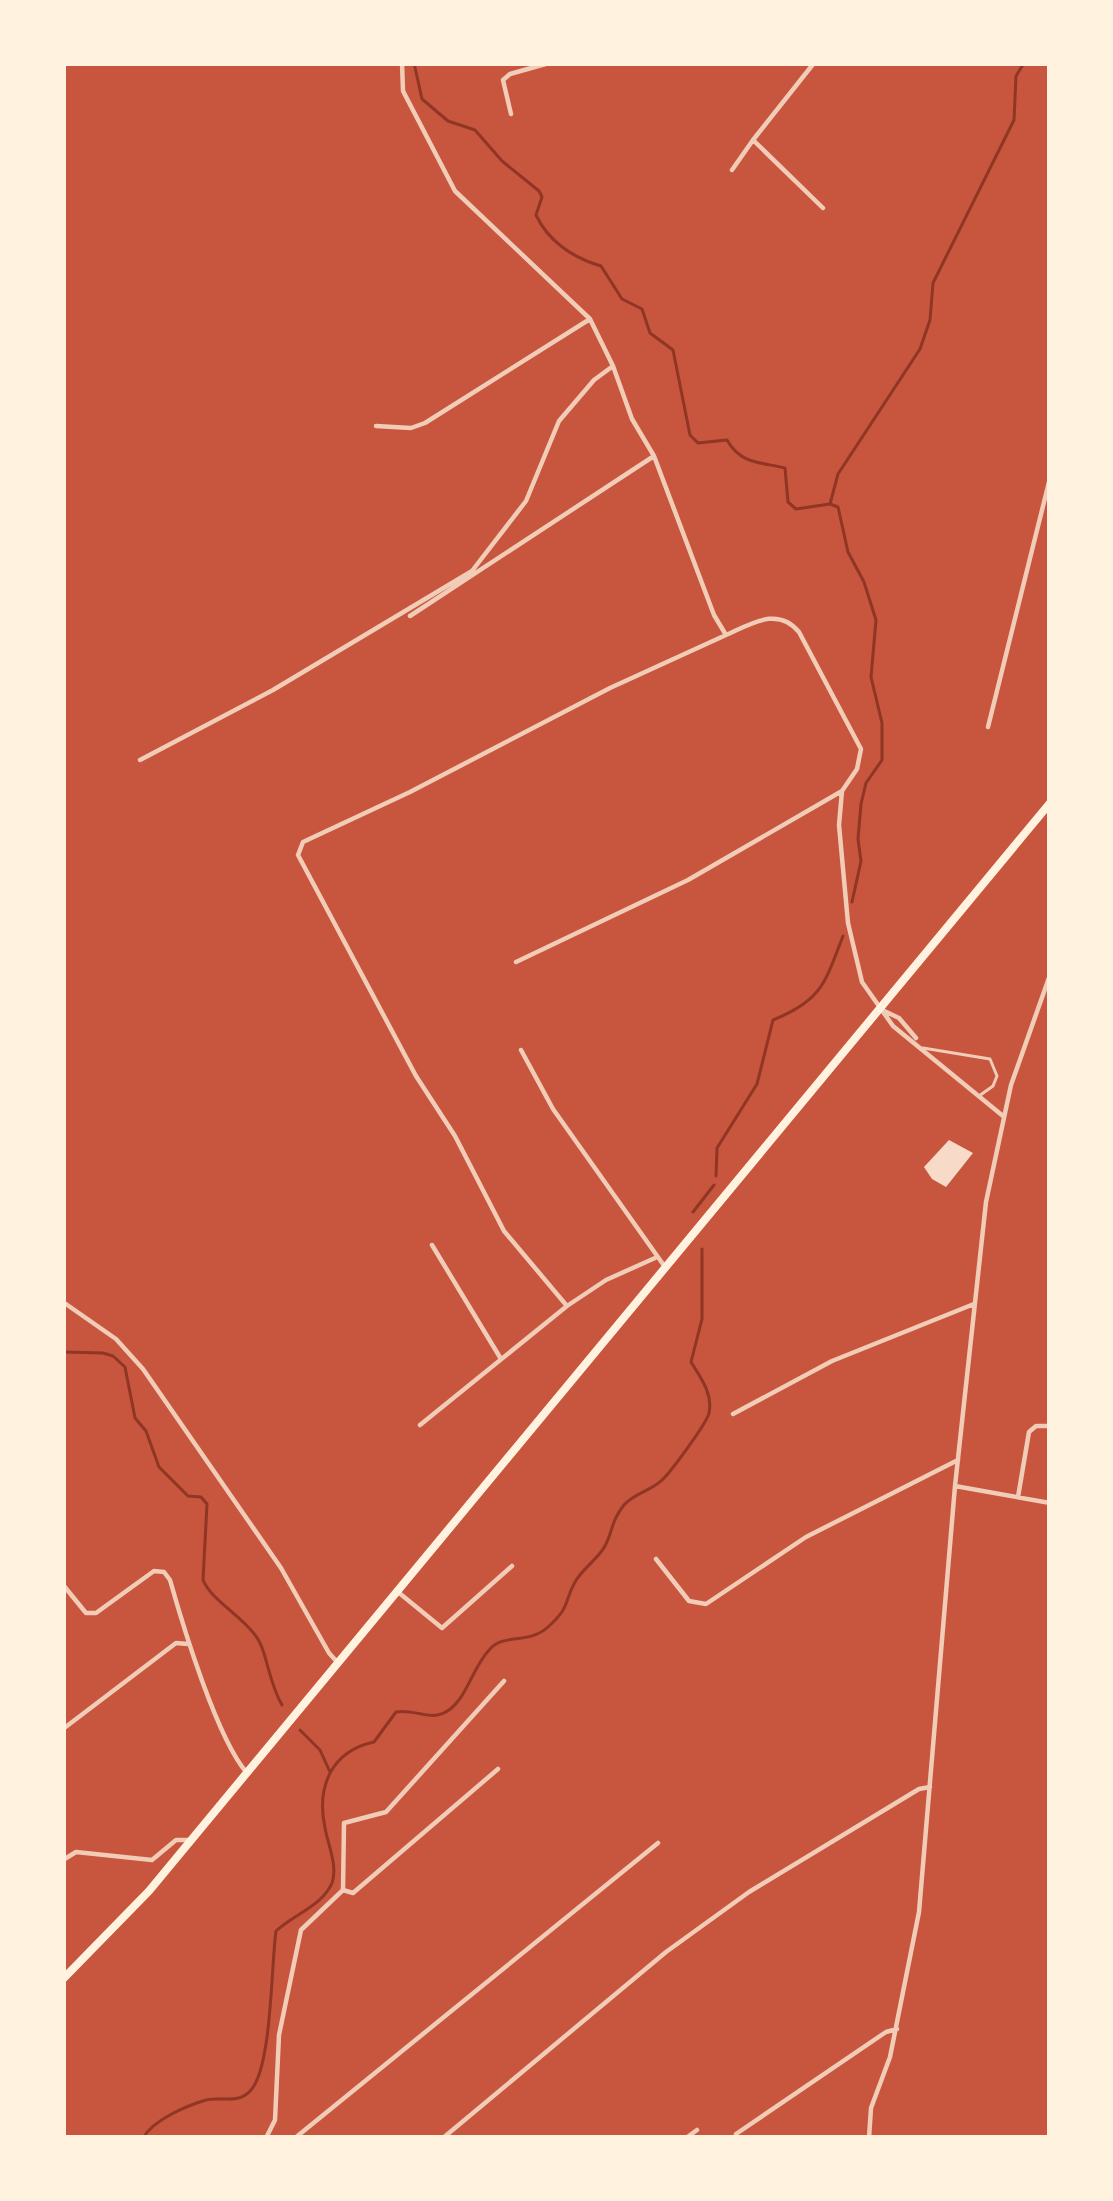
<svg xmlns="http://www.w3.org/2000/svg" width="1113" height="2201" font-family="'Noto Sans',sans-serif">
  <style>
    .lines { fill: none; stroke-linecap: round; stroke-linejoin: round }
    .stream { stroke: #8f3625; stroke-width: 3 }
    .building { fill: #f7dbc8 }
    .service { stroke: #f1ccb7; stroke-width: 3 }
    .minor { stroke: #f1ccb7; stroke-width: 4.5 }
    .primary { stroke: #fff3e0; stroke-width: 8 }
  </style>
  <rect width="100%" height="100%" fill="#c8553d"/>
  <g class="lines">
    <path class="stream" d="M 414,63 L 422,99 L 448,121 L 475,130 L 502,161 L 539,191 L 542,197 L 536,215 C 548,241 573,258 601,266 L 622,299 L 642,309 L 650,333 L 673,350 L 690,435 L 698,443 L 727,440 C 741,465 762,462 785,468 L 788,502 L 796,509 L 830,504 L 838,507 L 848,552 L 864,582 L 876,620 L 871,677 L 882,723 L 882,760 L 866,783 L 861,804 L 858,839 L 861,861 L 852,902
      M 830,504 L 838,474 L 920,349 L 930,320 L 933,283 L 1014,120 L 1016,76 L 1024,63
      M 716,1176 L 717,1148 L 757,1084 L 773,1020 C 823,1000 825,982 843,936
      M 693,1212 L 714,1185
      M 63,1352 L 103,1353 L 113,1356 L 125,1367 L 135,1418 L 146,1431 L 159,1467 L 188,1496 L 201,1497 L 207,1504 L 203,1580 C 212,1601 241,1615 255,1635 C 267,1649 268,1682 282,1705
      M 300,1730 L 320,1750 L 330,1772
      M 143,2138 C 153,2120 186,2106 206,2100 C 222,2096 238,2105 251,2090 C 272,2066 271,1966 276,1931 C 293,1915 323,1905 332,1883 C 338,1866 328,1845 325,1828 C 316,1786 332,1751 374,1742 L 396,1712 C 415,1708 431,1723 449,1710 C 468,1696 473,1666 490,1649 C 504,1633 528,1645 548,1627 C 571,1606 563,1604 575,1582 C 583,1568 598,1559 605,1546 C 613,1531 611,1521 624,1505 C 634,1493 651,1491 662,1480 C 670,1473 707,1423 709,1413 C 713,1394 701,1378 691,1362 L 702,1319 L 702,1249"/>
  </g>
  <path class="building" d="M 949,1140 L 973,1153 L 946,1187 L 932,1179 L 924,1167 Z"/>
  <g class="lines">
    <path class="service" d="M 923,1048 L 990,1059 L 997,1076 L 993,1086 L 979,1096"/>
    <path class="minor" d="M 402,63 L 403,91 L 455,191 L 590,319 L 613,366 L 632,419 L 654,456 L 714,615 L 726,635 C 751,624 778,606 799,632 L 861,749 L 857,769 L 842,791 L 839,825 L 848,923 L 862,982 L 893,1026 L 1003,1116
      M 586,63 L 605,63
      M 814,63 L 753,140 L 823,208
      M 511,114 L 503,80 L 510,74 L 549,63
      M 732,170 L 753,140
      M 376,426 L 411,428 L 425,423 L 590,319
      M 410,616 L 654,456
      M 988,727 L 1050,478
      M 140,760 L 273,690 L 472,571 L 526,501 L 559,421 L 594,380 L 613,366
      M 516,962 L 688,880 L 842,791
      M 880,1009 L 899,1018 L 916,1038
      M 521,1050 L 553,1109 L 665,1267
      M 432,1245 L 501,1359
      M 63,1302 L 116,1339 L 143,1369 L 281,1568 L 329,1653 L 338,1663
      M 567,1306 L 504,1231 L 455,1136 L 416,1076 L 298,855 L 303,842 L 410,792 L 610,688 L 726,635
      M 733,1414 L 832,1361 L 974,1304
      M 420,1425 L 567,1306 L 606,1280 L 655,1258
      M 955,1486 L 1050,1503
      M 1018,1497 L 1029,1432 L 1036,1426 L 1050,1426
      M 656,1559 L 689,1601 L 706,1604 L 806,1537 L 958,1460
      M 64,1586 L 86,1613 L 96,1613 L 154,1571 L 164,1572 L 170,1580 C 183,1626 217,1739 247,1773
      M 398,1592 L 442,1628 L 512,1566
      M 63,1729 L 176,1643 L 188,1644
      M 63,1860 L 76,1852 L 152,1860 L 176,1840 L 192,1840
      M 343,1890 L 353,1893 L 498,1769
      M 736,2134 L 886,2032 L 897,2029
      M 266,2138 L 275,2120 L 279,2035 L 301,1930 L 343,1890 L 344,1823 L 386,1812 L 504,1681
      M 295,2138 L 658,1843
      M 443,2138 L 666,1952 L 749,1892 L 919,1789 L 930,1787
      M 686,2138 L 697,2130
      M 869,2138 L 871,2108 L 890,2057 L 919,1912 L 955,1486 L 986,1202 L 1011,1085 L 1050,975"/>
    <path class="primary" d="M 63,1979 L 149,1891 L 1050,803"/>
  </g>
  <rect width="1113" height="2201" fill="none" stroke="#fff3e0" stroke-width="132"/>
</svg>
